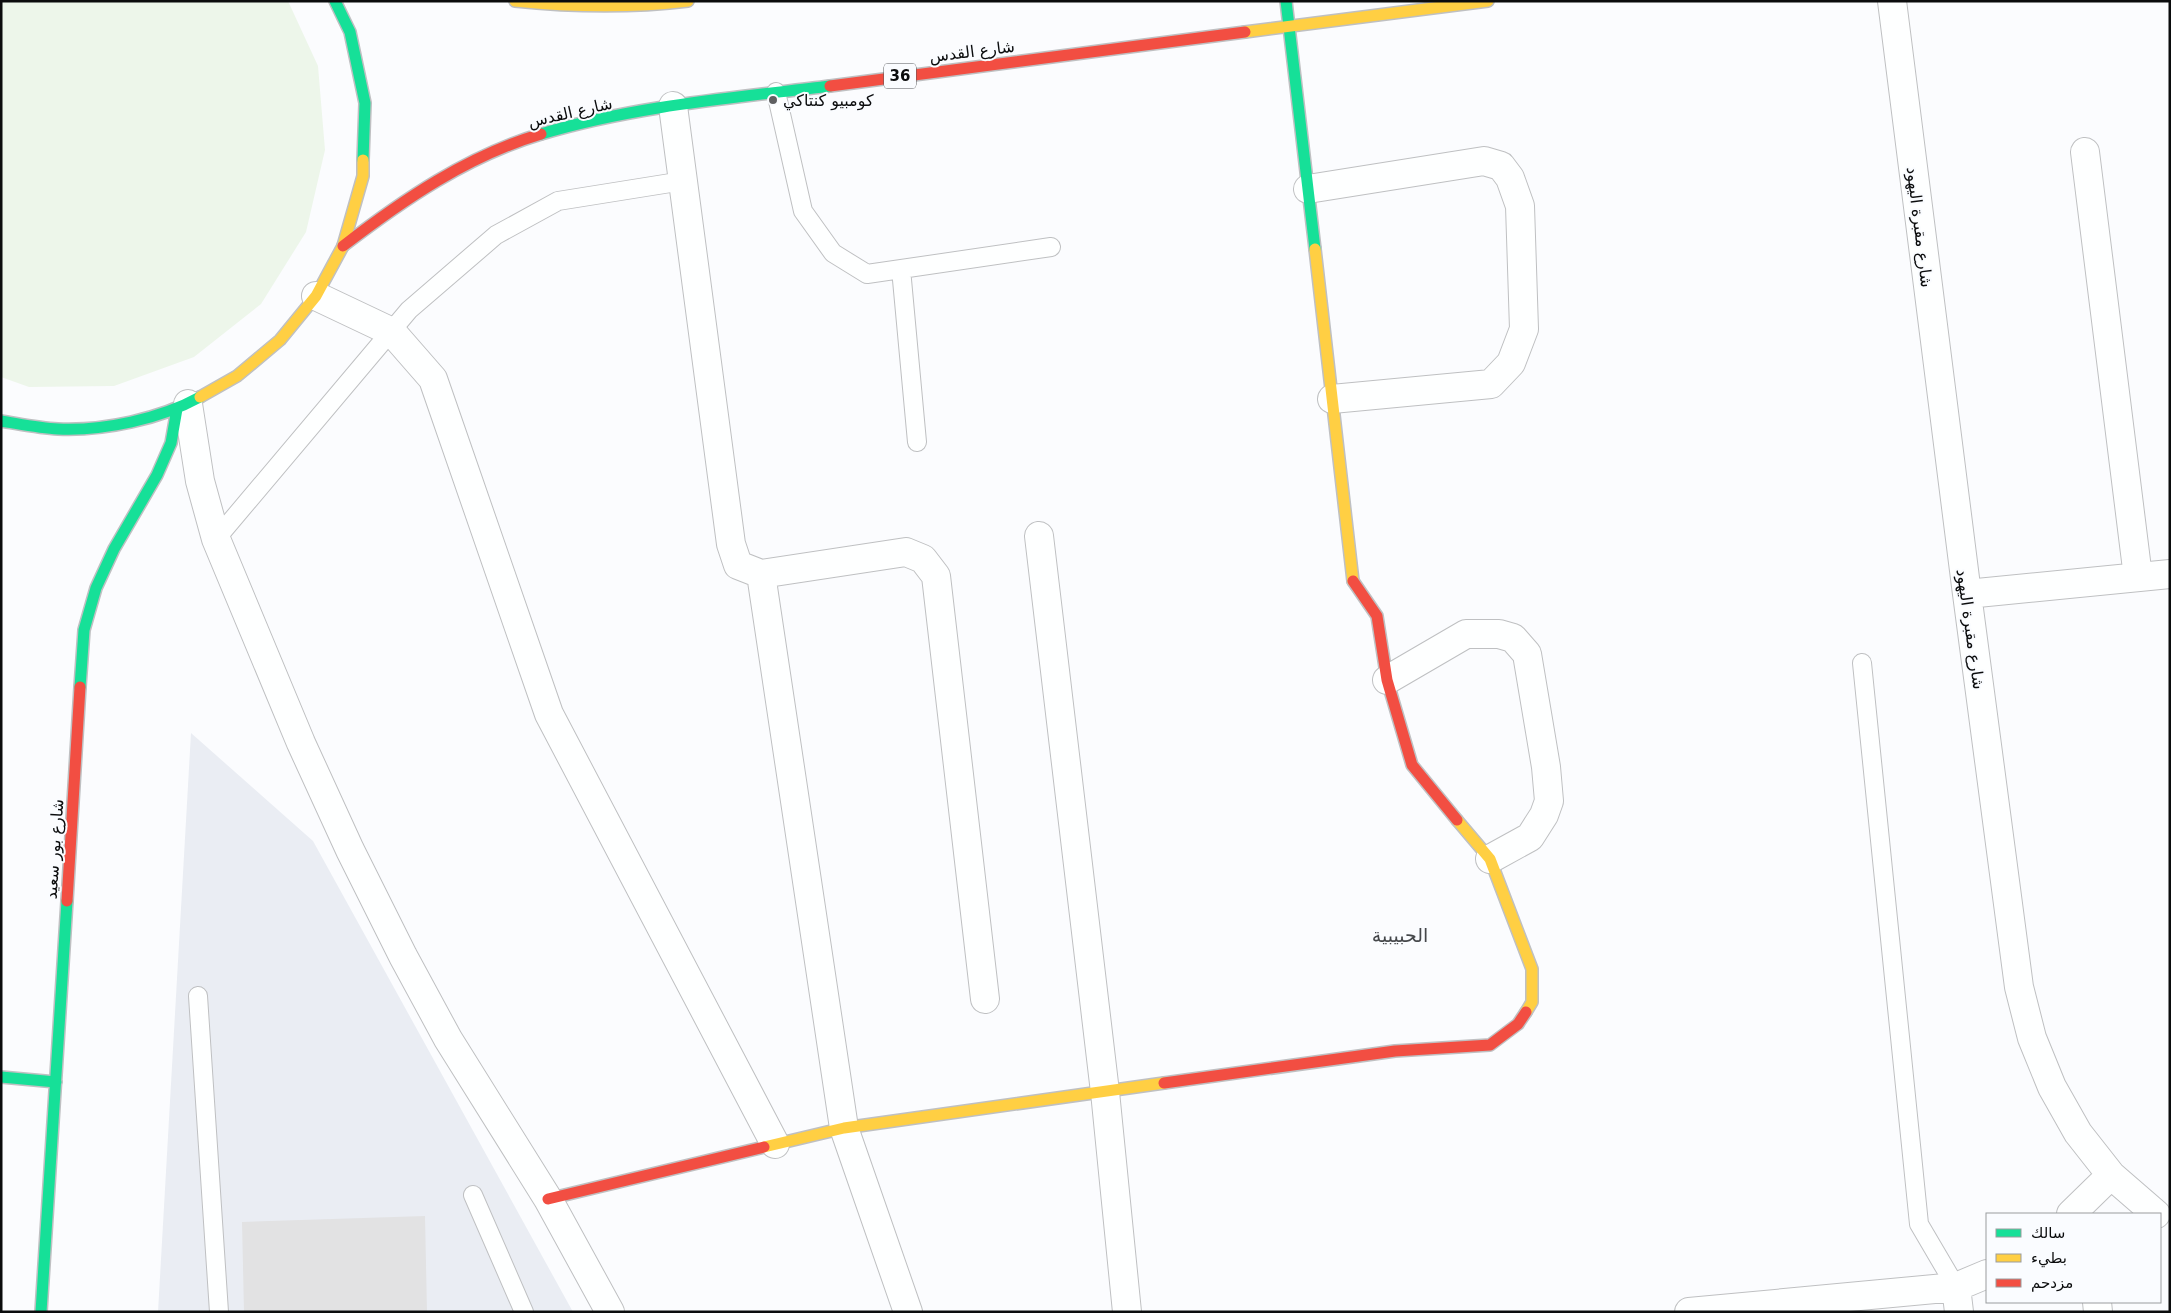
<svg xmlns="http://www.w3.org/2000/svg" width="2171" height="1313" font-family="'DejaVu Sans',Cairo,sans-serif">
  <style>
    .built { fill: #eaedf3 }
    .green { fill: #edf6ea }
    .building { fill: #e2e2e3 }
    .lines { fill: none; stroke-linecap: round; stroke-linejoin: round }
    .lane-casing { stroke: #bfc0c2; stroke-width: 20 }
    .street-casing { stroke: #bfc0c2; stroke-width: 30 }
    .fast-casing { stroke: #bfc0c2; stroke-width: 14 }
    .slow-casing { stroke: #bfc0c2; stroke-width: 14 }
    .jam-casing { stroke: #bfc0c2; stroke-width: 14 }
    .lane { stroke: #feffff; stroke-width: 18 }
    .street { stroke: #feffff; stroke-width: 28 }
    .fast { stroke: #16e098; stroke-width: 11 }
    .slow { stroke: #ffcf43; stroke-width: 11 }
    .jam { stroke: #f24e42; stroke-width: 11 }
    .poi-dot { fill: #5f6061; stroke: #fafcff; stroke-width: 2 }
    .labels { text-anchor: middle; stroke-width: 4; stroke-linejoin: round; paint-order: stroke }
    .shield { fill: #fafcff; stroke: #535456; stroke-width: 1 }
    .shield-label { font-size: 15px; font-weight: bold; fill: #0b0c0d }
    .street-label { font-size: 16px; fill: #0b0c0d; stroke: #fafcff }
    .poi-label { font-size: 16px; fill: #0b0c0d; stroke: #fafcff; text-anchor: start }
    .quarter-label { font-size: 19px; fill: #45474a; stroke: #fafcff }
  </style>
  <rect width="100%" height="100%" fill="#fbfcfe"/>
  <path class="built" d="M 191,733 L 313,841 L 573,1312 L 158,1312 Z"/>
  <path class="green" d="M 1,1 L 288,1 L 318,66 L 325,150 L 306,232 L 261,304 L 194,357 L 114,386 L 29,387 L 1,377 Z"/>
  <path class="building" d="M 425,1216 L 427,1312 L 244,1312 L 242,1222 Z"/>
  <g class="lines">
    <g class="lane-casing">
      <path id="lane" d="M 776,92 L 803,211 L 833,253 L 867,274 L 1051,247
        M 901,269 L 917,442
        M 216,539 L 409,310 L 496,235 L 558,201 L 683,181
        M 1862,663 L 1919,1224 L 1956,1287
        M 198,996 L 219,1312
        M 473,1195 L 524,1312"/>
    </g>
    <g class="street-casing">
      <path id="street" d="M 1892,1 L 1967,594 L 2019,987 L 2032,1038 L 2052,1087 L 2078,1133 L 2111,1175 L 2156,1214
        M 673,106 L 731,544 L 738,565 L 761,574 L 906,552 L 923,559 L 936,576 L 985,999
        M 2085,152 L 2138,577
        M 1308,189 L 1484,161 L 1501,166 L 1510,178 L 1520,206 L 1524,329 L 1511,363 L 1491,384 L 1332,399
        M 316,296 L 392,332 L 433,379 L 549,714 L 775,1144
        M 188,404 L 200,481 L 216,539 L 301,743 L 350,850 L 403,956 L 448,1039 L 548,1199 L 610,1312
        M 1039,536 L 1105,1092 L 1127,1312
        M 761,574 L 844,1128 L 908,1312
        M 1967,594 L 2170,574
        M 1387,680 L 1466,634 L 1499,634 L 1513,638 L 1527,654 L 1546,767 L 1549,801 L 1544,815 L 1530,837 L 1490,859
        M 2071,1214 L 2111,1175
        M 1956,1287 L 1987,1274
        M 2097,1302 L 2098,1312
        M 1689,1312 L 1956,1287 L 1959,1312"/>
    </g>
    <g class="fast-casing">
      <path id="fast" d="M 335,1 L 350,32 L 365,103 L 363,160
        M 1286,1 L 1315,249
        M 541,134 C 634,106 733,98 830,86
        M 1,421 C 20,424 39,428 58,429 C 104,431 160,419 200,397
        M 80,687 L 84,630 L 96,588 L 114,549 L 157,475 L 171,443 L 177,409
        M 1,1077 L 56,1082
        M 41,1312 L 67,901"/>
    </g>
    <g class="slow-casing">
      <path id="slow" d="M 515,1 C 573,7 630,8 688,1
        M 1245,32 L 1488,1
        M 1315,249 L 1353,581
        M 200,397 L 237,376 L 280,340 L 316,296 L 343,246 L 363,176 L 363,160
        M 1457,820 L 1490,859 L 1532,969 L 1532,1002 L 1526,1012
        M 764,1147 L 844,1128 L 1164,1083"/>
    </g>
    <g class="jam-casing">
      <path id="jam" d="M 830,86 L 1245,32
        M 343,246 C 403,200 467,156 541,134
        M 1353,581 L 1377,616 L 1387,680 L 1412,765 L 1457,820
        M 67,901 L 80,687
        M 1164,1083 L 1395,1051 L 1490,1045 L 1518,1024 L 1526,1012
        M 548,1199 L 764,1147"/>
    </g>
    <use href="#lane" class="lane"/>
    <use href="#street" class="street"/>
    <use href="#fast" class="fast"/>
    <use href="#slow" class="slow"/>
    <use href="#jam" class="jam"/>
  </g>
  <circle class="poi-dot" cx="773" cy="100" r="5"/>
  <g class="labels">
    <rect class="shield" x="884" y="63.5" width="32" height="25" rx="4"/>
    <g class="shield-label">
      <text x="900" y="81">36</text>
    </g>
    <g class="street-label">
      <text transform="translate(972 51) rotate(-7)" y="6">شارع القدس</text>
      <text transform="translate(570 112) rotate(-13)" y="6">شارع القدس</text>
      <text transform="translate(1920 227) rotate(83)" y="6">شارع مقبرة اليهود</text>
      <text transform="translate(1971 629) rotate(82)" y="6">شارع مقبرة اليهود</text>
      <text transform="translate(54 849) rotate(-86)" y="6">شارع بور سعيد</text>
    </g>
    <g class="poi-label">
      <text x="783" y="106">كومبيو كنتاكي</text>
    </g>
    <g class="quarter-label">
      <text x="1400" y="942">الحبيبية</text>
    </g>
  </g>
  <rect width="2171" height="1313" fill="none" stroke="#0b0c0d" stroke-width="5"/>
  <rect x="1986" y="1213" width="175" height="90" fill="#fafcff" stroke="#9a9c9e"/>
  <rect x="1996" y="1229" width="25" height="8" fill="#16e098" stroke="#9a9c9e"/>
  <text x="2031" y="1238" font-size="15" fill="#0b0c0d">سالك</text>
  <rect x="1996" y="1254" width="25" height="8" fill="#ffcf43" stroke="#9a9c9e"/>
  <text x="2031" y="1263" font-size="15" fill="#0b0c0d">بطيء</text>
  <rect x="1996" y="1279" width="25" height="8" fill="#f24e42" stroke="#9a9c9e"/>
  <text x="2031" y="1288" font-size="15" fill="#0b0c0d">مزدحم</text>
</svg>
